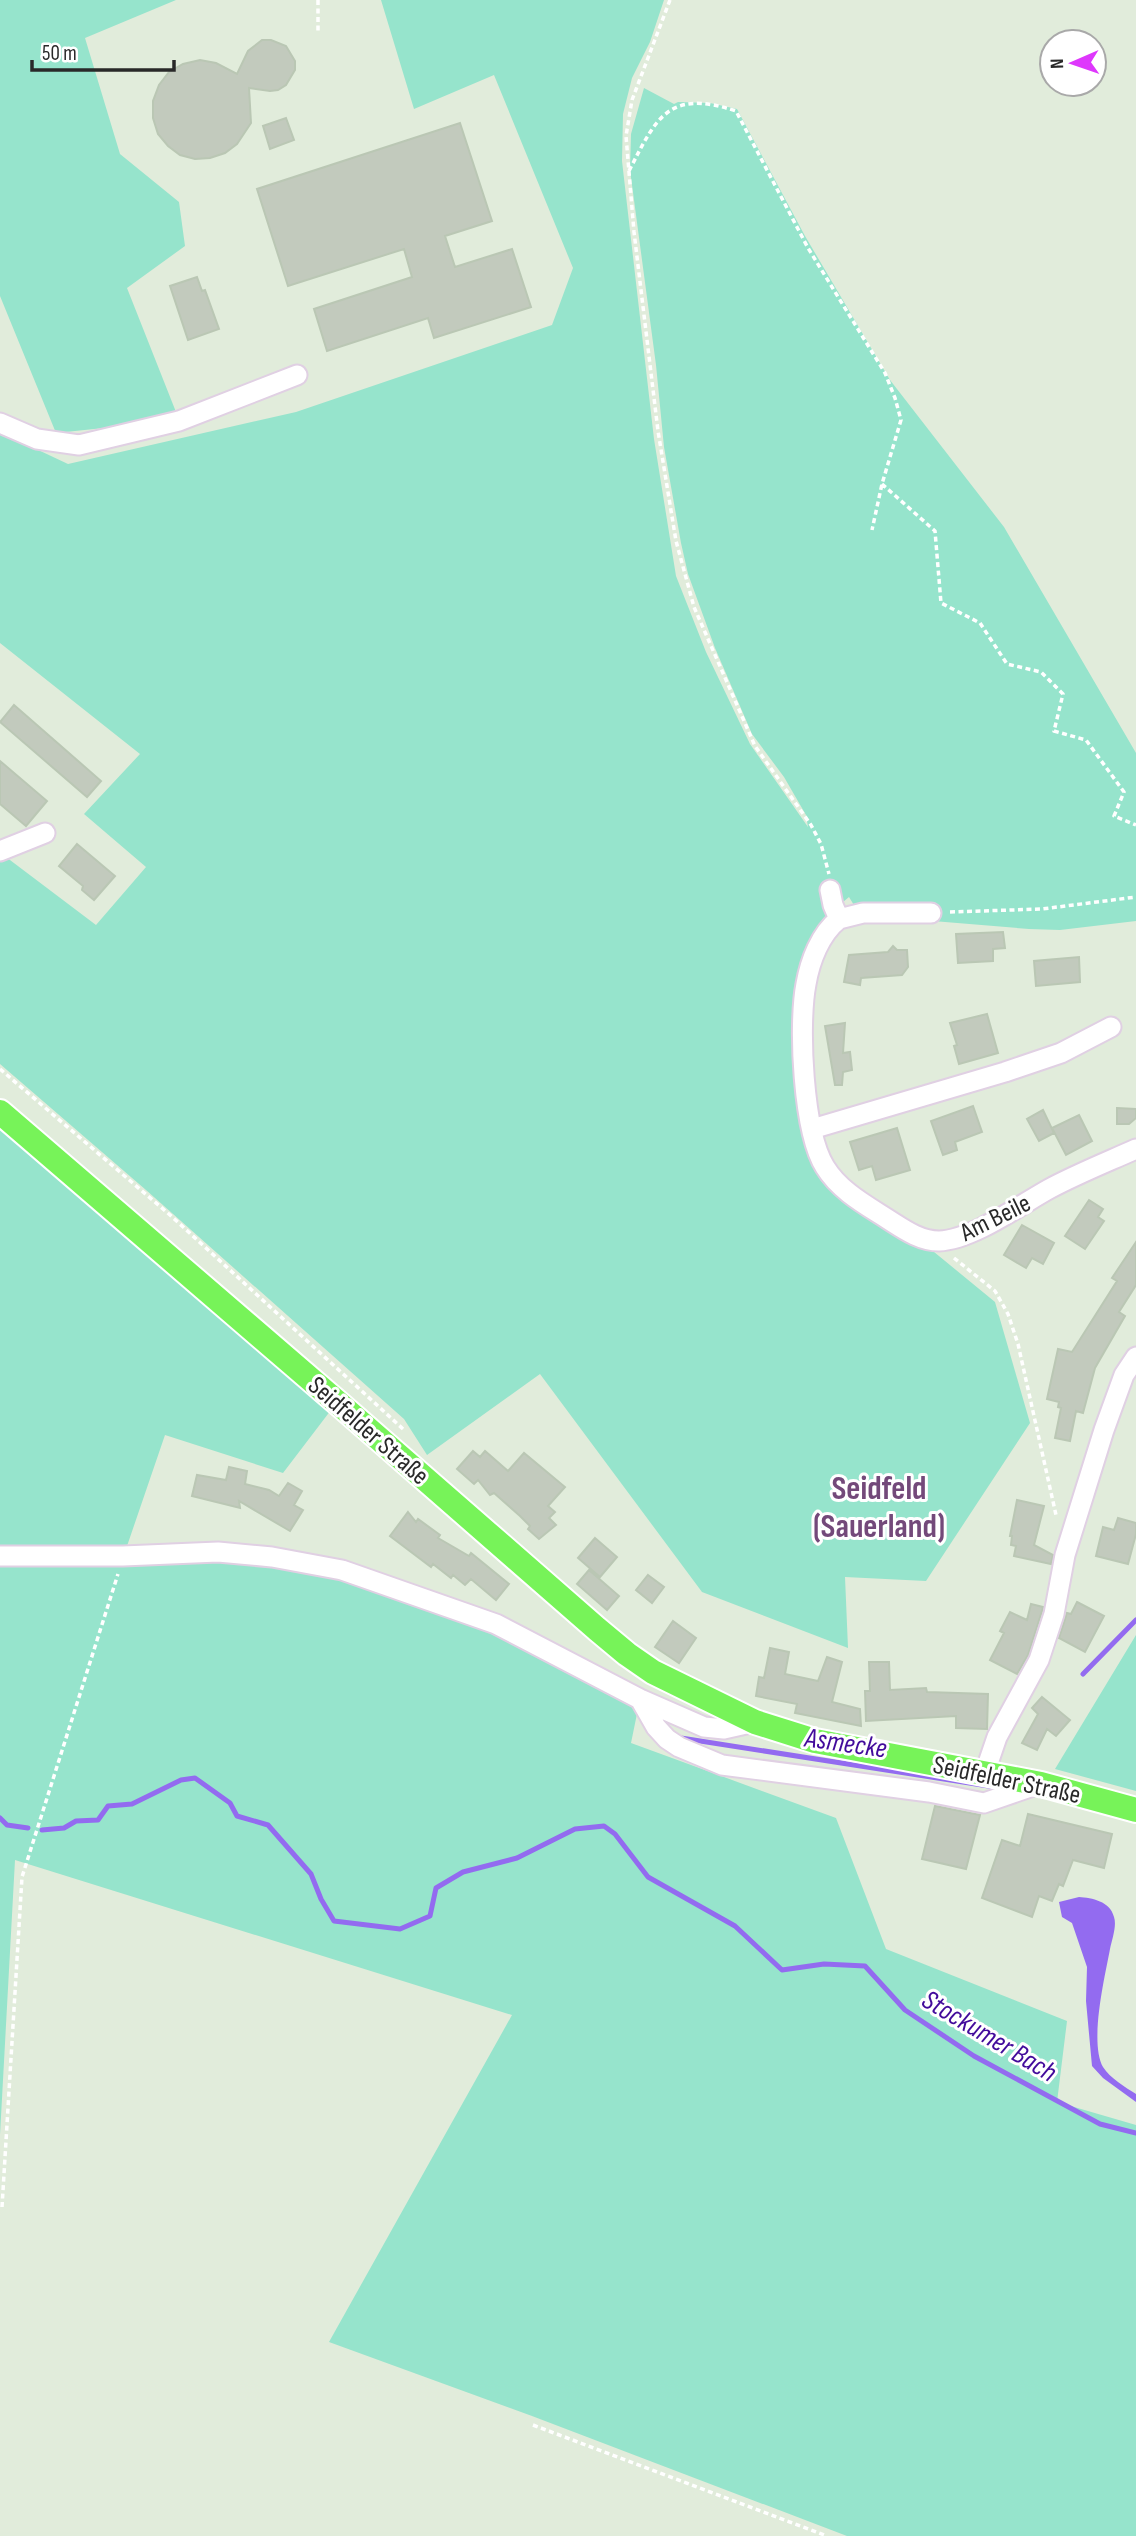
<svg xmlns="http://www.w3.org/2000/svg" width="1136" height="2536" font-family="'Sofia Sans Condensed',sans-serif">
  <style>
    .green { fill: #96e4cc }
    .water { fill: #936bf0 }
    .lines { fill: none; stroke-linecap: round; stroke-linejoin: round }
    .stream { stroke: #936bf0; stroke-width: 5 }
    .building { fill: #c2cabd; stroke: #bac7b4; stroke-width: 2 }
    .minor-casing { stroke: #e0d0e3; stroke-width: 23 }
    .major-casing { stroke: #fff; stroke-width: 28 }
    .path { stroke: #fff; stroke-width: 3.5; stroke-dasharray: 5 3.5; stroke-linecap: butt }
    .minor { stroke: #fff; stroke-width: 19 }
    .major { stroke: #77f359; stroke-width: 24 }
    .labels { text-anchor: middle; stroke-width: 6; stroke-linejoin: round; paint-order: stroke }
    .street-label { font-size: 26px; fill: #292929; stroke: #fff }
    .water-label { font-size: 28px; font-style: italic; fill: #420b9b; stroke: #fff }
    .district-label { font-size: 33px; font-weight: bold; fill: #73497a; stroke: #fff }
  </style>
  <rect width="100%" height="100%" fill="#e1ecdb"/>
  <path class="green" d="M 0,0 L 176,0 L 85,38 L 120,154 L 179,202 L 185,246 L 127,288 L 176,412 L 113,427 L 56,433 L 0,296 Z
    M 381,0 L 664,0 L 650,42 L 632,78 L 623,114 L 622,161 L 654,439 L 676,576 L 706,652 L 750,744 L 808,827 L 806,815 L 784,777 L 752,734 L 715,648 L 688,574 L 681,543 L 664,447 L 656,365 L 630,170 L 631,134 L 644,88 L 674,104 L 678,102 L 710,103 L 737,109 L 805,236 L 890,380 L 1004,527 L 1136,753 L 1136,921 L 1060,930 L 1029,929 L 860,915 L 849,897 L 823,919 L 809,947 L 799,998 L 819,1168 L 928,1247 L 995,1302 L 1030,1423 L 926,1581 L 845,1577 L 848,1648 L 702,1592 L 540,1374 L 427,1455 L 404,1419 L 146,1190 L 0,1064 L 0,855 L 2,854 L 96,925 L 146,867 L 84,814 L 140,754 L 0,643 L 0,432 L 68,464 L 296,412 L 552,325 L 573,268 L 494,75 L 414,109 Z
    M 0,1127 L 331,1410 L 283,1473 L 165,1435 L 126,1549 L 218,1561 L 317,1568 L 476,1622 L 639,1704 L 631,1743 L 836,1818 L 886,1949 L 1067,2021 L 1057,2102 L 1136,2125 L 1136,2536 L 847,2536 L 532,2416 L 329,2342 L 512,2015 L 15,1860 L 0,2135 Z
    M 1136,1635 L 1136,1791 L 1055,1769 Z"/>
  <path class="water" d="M 1079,1897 C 1092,1898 1110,1901 1114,1917 C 1117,1926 1112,1939 1110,1949 C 1105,1976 1089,2042 1103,2067 C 1110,2078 1125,2087 1136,2094 L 1136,2102 L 1103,2078 L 1092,2066 L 1086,2001 L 1087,1967 L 1072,1923 L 1062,1917 L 1059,1902 Z"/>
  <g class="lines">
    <path class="stream" d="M 1083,1674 L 1136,1620
      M 681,1738 L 995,1787
      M 0,1818 L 7,1825 L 28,1828
      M 42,1830 L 64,1828 L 76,1821 L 98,1820 L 108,1806 L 132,1804 L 181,1780 L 195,1778 L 230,1803 L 237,1816 L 268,1825 L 311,1874 L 321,1899 L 334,1921 L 400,1929 L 430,1916 L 436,1888 L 463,1872 L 517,1858 L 575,1829 L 604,1826 L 615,1834 L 648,1877 L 735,1926 L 782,1970 L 824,1964 L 865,1966 L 905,2010 L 974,2056 L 1100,2124 L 1136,2133"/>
  </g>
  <path class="building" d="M 262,40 L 271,40 L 286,46 L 295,61 L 295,70 L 286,85 L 278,90 L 270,91 L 249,88 L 251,123 L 237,144 L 225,153 L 210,158 L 195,159 L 180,155 L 168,146 L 158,134 L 153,118 L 153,101 L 159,85 L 169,72 L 183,64 L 200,60 L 216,63 L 237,74 L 248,51 Z
    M 286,118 L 294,140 L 270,149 L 263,126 Z
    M 460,123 L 492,221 L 445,236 L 455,267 L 512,249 L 531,307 L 434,338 L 428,318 L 327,351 L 314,309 L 412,277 L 404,249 L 288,286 L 257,189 Z
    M 197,277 L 202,291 L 205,290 L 219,329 L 188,340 L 170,286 Z
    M 14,705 L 101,781 L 87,797 L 0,722 Z
    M 0,761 L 47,801 L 26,826 L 0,804 Z
    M 77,844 L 115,876 L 94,900 L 82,890 L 83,886 L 59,866 Z
    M 1003,932 L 1005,948 L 993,949 L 993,961 L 958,963 L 956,934 Z
    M 893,946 L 897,950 L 907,950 L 908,967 L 902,975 L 861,978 L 860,985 L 844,982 L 849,955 L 888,952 Z
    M 1079,957 L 1080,982 L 1036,986 L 1034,961 Z
    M 987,1014 L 998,1053 L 959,1064 L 954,1046 L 957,1045 L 950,1023 Z
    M 845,1023 L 843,1053 L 850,1052 L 852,1070 L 843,1072 L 842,1085 L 835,1085 L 825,1026 Z
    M 973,1106 L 982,1132 L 955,1142 L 957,1150 L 943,1155 L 931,1121 Z
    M 1117,1108 L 1136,1109 L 1136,1118 L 1129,1124 L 1117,1124 Z
    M 1043,1110 L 1054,1133 L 1039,1141 L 1027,1119 Z
    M 1079,1115 L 1092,1141 L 1066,1155 L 1052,1128 Z
    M 897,1128 L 910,1170 L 876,1180 L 872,1166 L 859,1170 L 850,1142 Z
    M 1089,1200 L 1103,1209 L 1098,1217 L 1104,1221 L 1085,1249 L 1065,1236 Z
    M 1022,1225 L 1054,1243 L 1043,1264 L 1032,1258 L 1026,1268 L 1004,1255 Z
    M 1136,1242 L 1136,1285 L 1119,1312 L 1125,1316 L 1095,1368 L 1083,1413 L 1076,1411 L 1070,1441 L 1055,1438 L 1061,1408 L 1058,1407 L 1059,1402 L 1047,1399 L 1058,1349 L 1072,1352 L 1117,1281 L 1112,1278 Z
    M 473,1451 L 480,1457 L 485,1451 L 508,1471 L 524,1453 L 565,1487 L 548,1506 L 555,1512 L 549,1518 L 556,1525 L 539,1539 L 528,1529 L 530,1526 L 520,1516 L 494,1493 L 490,1495 L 478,1480 L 474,1484 L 457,1469 Z
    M 229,1467 L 247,1471 L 245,1484 L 269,1490 L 279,1496 L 288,1483 L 302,1491 L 294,1505 L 303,1510 L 290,1531 L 239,1501 L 240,1508 L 192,1496 L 197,1475 L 226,1480 Z
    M 1017,1500 L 1044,1506 L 1034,1545 L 1053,1555 L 1051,1564 L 1014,1556 L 1016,1546 L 1011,1545 L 1012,1536 L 1010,1536 Z
    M 408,1512 L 416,1522 L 418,1519 L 440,1535 L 438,1538 L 469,1556 L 471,1553 L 509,1584 L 496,1600 L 471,1579 L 465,1585 L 453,1575 L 451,1578 L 433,1564 L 431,1567 L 390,1536 Z
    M 1118,1518 L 1136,1523 L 1136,1534 L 1128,1564 L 1096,1556 L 1103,1527 L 1114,1530 Z
    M 595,1538 L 617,1557 L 600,1577 L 578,1558 Z
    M 589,1570 L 619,1596 L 607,1610 L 577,1584 Z
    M 648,1575 L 664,1587 L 652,1603 L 636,1590 Z
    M 1077,1602 L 1104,1616 L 1085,1652 L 1059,1638 L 1067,1613 L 1071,1614 Z
    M 1031,1604 L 1043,1607 L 1042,1611 L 1028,1655 L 1017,1674 L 990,1660 L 1004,1633 L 1000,1631 L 1010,1612 L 1027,1620 Z
    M 673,1621 L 696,1638 L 679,1663 L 655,1647 Z
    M 770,1648 L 789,1652 L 785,1674 L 818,1681 L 827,1657 L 842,1662 L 832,1702 L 860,1709 L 861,1726 L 795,1713 L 797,1704 L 756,1696 L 759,1677 L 764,1678 Z
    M 869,1662 L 889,1662 L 890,1690 L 926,1688 L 927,1692 L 988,1694 L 987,1729 L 956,1728 L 956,1716 L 866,1721 L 865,1691 L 870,1691 Z
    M 1042,1697 L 1070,1720 L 1056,1736 L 1047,1729 L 1037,1750 L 1022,1743 L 1038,1714 L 1032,1708 Z
    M 935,1806 L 980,1815 L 966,1869 L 922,1859 Z
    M 1028,1814 L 1112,1834 L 1104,1868 L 1073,1860 L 1063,1886 L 1059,1884 L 1052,1901 L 1039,1896 L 1032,1917 L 982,1898 L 1002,1840 L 1020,1846 Z"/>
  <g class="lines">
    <g class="minor-casing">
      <path id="minor" d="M 0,423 L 37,439 L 79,445 L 179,421 L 297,375
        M 0,851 L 45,833
        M 830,890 L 833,905 L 839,919 C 820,934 810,961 806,984 C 798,1025 803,1132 825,1167 C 839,1190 864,1204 886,1218 C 902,1228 919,1241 939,1241 C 972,1240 1020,1205 1049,1189 C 1077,1174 1107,1162 1136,1149
        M 839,919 L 863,913 L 931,913
        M 812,1129 L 1005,1072 L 1061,1053 L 1111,1027
        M 0,1556 L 123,1556 L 218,1552 L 272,1557 L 342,1570 L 496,1624 L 640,1699 L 704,1727 L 724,1729 L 755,1722
        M 640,1699 L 656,1727 L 667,1739 L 679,1747 L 722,1765 L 929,1792 L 984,1803 L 1039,1784
        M 985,1772 L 997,1737 L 1039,1660 L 1054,1614 L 1065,1555 L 1104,1430 L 1124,1375 L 1136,1357"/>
    </g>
    <g class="major-casing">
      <path id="major" d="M 0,1112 L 337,1402 L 597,1629 L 627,1654 L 653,1672 L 755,1722 L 815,1741 L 1041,1784 L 1136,1810"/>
    </g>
    <path class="path" d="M 318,0 L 318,34
      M 670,0 L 632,100 L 626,136 L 634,232 L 658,431 L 676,541 L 694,607 L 755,746 L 811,825 L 821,844 L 829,874
      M 629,171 C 657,116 669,89 736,111 L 808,248 L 885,373 L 895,398 L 901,420 L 882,484 L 872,530
      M 882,484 L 935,531 L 941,603 L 980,623 L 1007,664 L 1041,672 L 1063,694 L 1054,731 L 1086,740 L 1124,792 L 1114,816 L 1136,825
      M 950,912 L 1042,909 L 1136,897
      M 0,1069 L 170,1215 L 403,1429
      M 954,1258 L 995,1291 L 1008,1314 L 1018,1344 L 1056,1515
      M 2,2207 L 22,1877 L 118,1574
      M 533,2425 L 827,2536"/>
    <use href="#minor" class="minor"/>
    <use href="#major" class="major"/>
  </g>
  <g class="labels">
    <g class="street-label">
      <text transform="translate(995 1217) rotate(-26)" y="9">Am Beile</text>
      <text transform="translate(369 1430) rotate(41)" y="9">Seidfelder Straße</text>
      <text transform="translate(1007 1779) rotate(12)" y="9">Seidfelder Straße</text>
    </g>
    <g class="water-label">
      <text transform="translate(846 1742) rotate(8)" y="10">Asmecke</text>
      <text transform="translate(990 2035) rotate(31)" y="10">Stockumer Bach</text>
    </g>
    <g class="district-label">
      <text x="879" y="1499">Seidfeld<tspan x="879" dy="38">(Sauerland)</tspan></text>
    </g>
  </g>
  <g transform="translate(1073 63) rotate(268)"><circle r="33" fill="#ffffff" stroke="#a9a9a9" stroke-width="2"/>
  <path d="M0-5L12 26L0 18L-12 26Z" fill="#de37fc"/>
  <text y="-10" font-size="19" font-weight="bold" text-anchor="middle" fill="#292929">N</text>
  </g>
  <path d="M32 60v10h142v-10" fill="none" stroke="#292929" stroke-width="3.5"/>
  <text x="42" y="60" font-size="21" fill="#292929" stroke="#ffffff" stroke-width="5" paint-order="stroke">50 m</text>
</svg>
